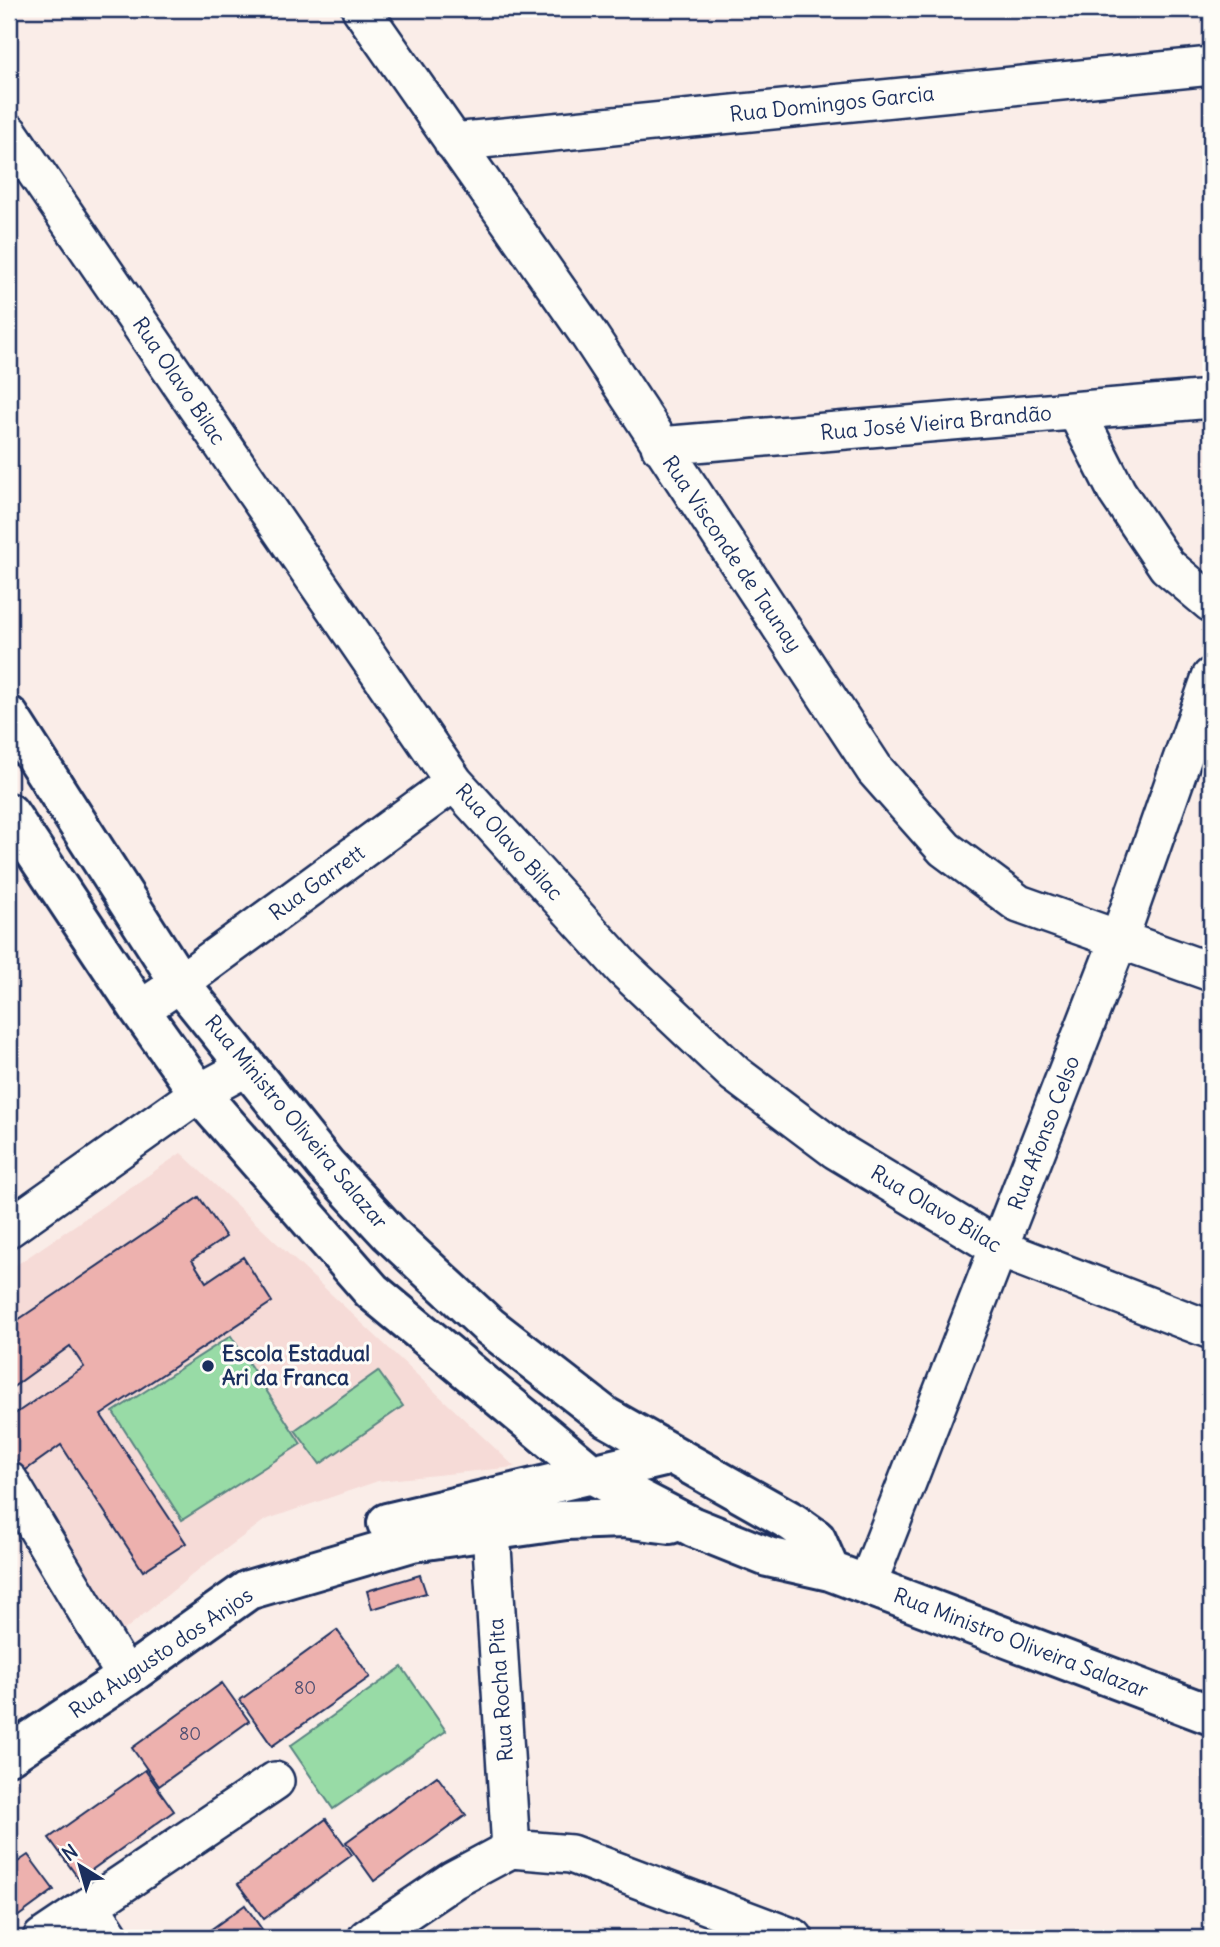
<svg xmlns="http://www.w3.org/2000/svg" width="1220" height="1947" font-family="Delius,sans-serif">
  <style>
    .built { fill: #f6dbd7 }
    .pitch { fill: #98dba6; stroke: #5a8582; stroke-width: 2 }
    .building { fill: #edb1ae; stroke: #1b2f5e; stroke-width: 2 }
    .lines { fill: none; stroke-linecap: round; stroke-linejoin: round }
    .street-casing { stroke: #1b2f5e; stroke-width: 42 }
    .secondary-casing { stroke: #1b2f5e; stroke-width: 44 }
    .street { stroke: #fdfcf7; stroke-width: 37 }
    .secondary { stroke: #fdfcf7; stroke-width: 38 }
    .poi-dot { fill: #1b2f5e; stroke: #fdfcf7; stroke-width: 2.5 }
    .labels { text-anchor: middle; stroke-width: 6; stroke-linejoin: round; paint-order: stroke }
    .number-label { font-size: 18px; fill: #505072 }
    .street-label { font-size: 21px; fill: #1b2f5e; stroke: #fdfcf7 }
    .poi-label { font-size: 21px; font-weight: bold; fill: #1b2f5e; stroke: #fdfcf7; text-anchor: start }
  </style>
  <rect width="100%" height="100%" fill="#faede8"/>
  <filter id="ink" filterUnits="userSpaceOnUse"><feTurbulence type="fractalNoise" baseFrequency=".0143" numOctaves="2"/><feDisplacementMap in="SourceGraphic" scale="14" xChannelSelector="R" yChannelSelector="G"/><feConvolveMatrix kernelMatrix="1 2 1 2 8 2 1 2 1" color-interpolation-filters="sRGB"/></filter>
  <g filter="url(#ink)">
    <path class="built" d="M 181,1153 L 515,1467 L 378,1481 L 265,1520 L 203,1566 L 122,1632 L 9,1461 L 9,1270 Z"/>
    <path class="pitch" d="M 231,1336 L 301,1444 L 182,1520 L 113,1412 Z
      M 378,1371 L 403,1406 L 320,1464 L 295,1430 Z
      M 402,1667 L 446,1731 L 333,1809 L 290,1746 Z"/>
    <path class="building" d="M 199,1197 L 226,1237 L 192,1260 L 206,1282 L 243,1257 L 272,1302 L 101,1415 L 186,1543 L 143,1571 L 61,1445 L 23,1472 L 9,1449 L 9,1418 L 84,1367 L 70,1346 L 9,1390 L 9,1326 Z
      M 420,1575 L 426,1593 L 372,1609 L 367,1591 Z
      M 337,1630 L 370,1677 L 272,1746 L 240,1700 Z
      M 222,1683 L 249,1721 L 159,1786 L 132,1748 Z
      M 145,1770 L 174,1811 L 79,1879 L 49,1838 Z
      M 437,1776 L 466,1815 L 374,1881 L 346,1842 Z
      M 326,1819 L 352,1855 L 264,1919 L 238,1884 Z
      M 28,1855 L 54,1890 L 9,1923 L 9,1868 Z
      M 245,1905 L 268,1938 L 199,1938 Z"/>
    <g class="lines">
      <g class="street-casing">
        <path id="street" d="M 361,9 L 589,335 L 875,770 L 945,849 L 1019,904 L 1211,972
          M 9,133 L 454,782 L 623,968 L 735,1074 L 836,1150 L 1000,1249 L 1211,1330
          M 453,142 L 1211,66
          M 1076,411 L 1117,492 L 1167,566 L 1211,603
          M 660,446 L 1211,399
          M 140,1010 L 180,983 L 454,782
          M 9,1228 L 199,1093 L 247,1067
          M 9,1481 L 126,1677
          M 485,1501 L 491,1531 L 511,1849
          M 867,1585 L 1119,939 L 1211,677
          M 511,1849 L 571,1854 L 794,1938
          M 90,1906 L 111,1938
          M 42,1938 L 275,1781
          M 367,1938 L 453,1880 L 511,1849"/>
      </g>
      <g class="secondary-casing">
        <path id="secondary" d="M 9,716 L 180,983 L 326,1165 L 390,1234 L 489,1326 L 606,1417 L 792,1522 L 816,1539 L 830,1571
          M 9,813 L 140,1010 L 199,1093 L 372,1291 L 593,1475 L 693,1527 L 768,1557 L 830,1571 L 1211,1715
          M 387,1523 L 672,1455
          M 9,1755 L 126,1677 L 248,1590 L 412,1542 L 566,1520 L 623,1518 L 670,1524"/>
      </g>
      <use href="#street" class="street"/>
      <use href="#secondary" class="secondary"/>
    </g>
  </g>
  <circle class="poi-dot" cx="208" cy="1366" r="7"/>
  <g class="labels">
    <g class="number-label">
      <text x="305" y="1694">80</text>
      <text x="190" y="1740">80</text>
    </g>
    <g class="street-label">
      <text transform="translate(832 104) rotate(-6)" y="7">Rua Domingos Garcia</text>
      <text transform="translate(179 381) rotate(56)" y="7">Rua Olavo Bilac</text>
      <text transform="translate(936 423) rotate(-5)" y="7">Rua José Vieira Brandão</text>
      <text transform="translate(732 554) rotate(56)" y="7">Rua Visconde de Taunay</text>
      <text transform="translate(509 842) rotate(48)" y="7">Rua Olavo Bilac</text>
      <text transform="translate(317 883) rotate(-36)" y="7">Rua Garrett</text>
      <text transform="translate(296 1122) rotate(50)" y="7">Rua Ministro Oliveira Salazar</text>
      <text transform="translate(1044 1133) rotate(-69)" y="7">Rua Afonso Celso</text>
      <text transform="translate(936 1209) rotate(31)" y="7">Rua Olavo Bilac</text>
      <text transform="translate(1021 1643) rotate(21)" y="7">Rua Ministro Oliveira Salazar</text>
      <text transform="translate(161 1653) rotate(-34)" y="7">Rua Augusto dos Anjos</text>
      <text transform="translate(501 1690) rotate(-94)" y="7">Rua Rocha Pita</text>
    </g>
    <g class="poi-label">
      <text x="222" y="1361">Escola Estadual<tspan x="222" dy="24">Ari da Franca</tspan></text>
    </g>
  </g>
  <rect width="1220" height="1947" fill="none" stroke="#fdfcf7" stroke-width="35"/>
  <rect x="18" y="18" width="1185" height="1912" fill="none" stroke="#1b2f5e" stroke-width="2.5" filter="url(#ink)"/>
  <g transform="translate(80 1866) rotate(323)" stroke="#fdfcf7" stroke-width="5" paint-order="stroke">
  <path d="M0-5L12 26L0 18L-12 26Z" fill="#1b2f5e"/>
  <text y="-10" font-size="19" font-weight="bold" text-anchor="middle" fill="#1b2f5e">N</text>
  </g>
</svg>
